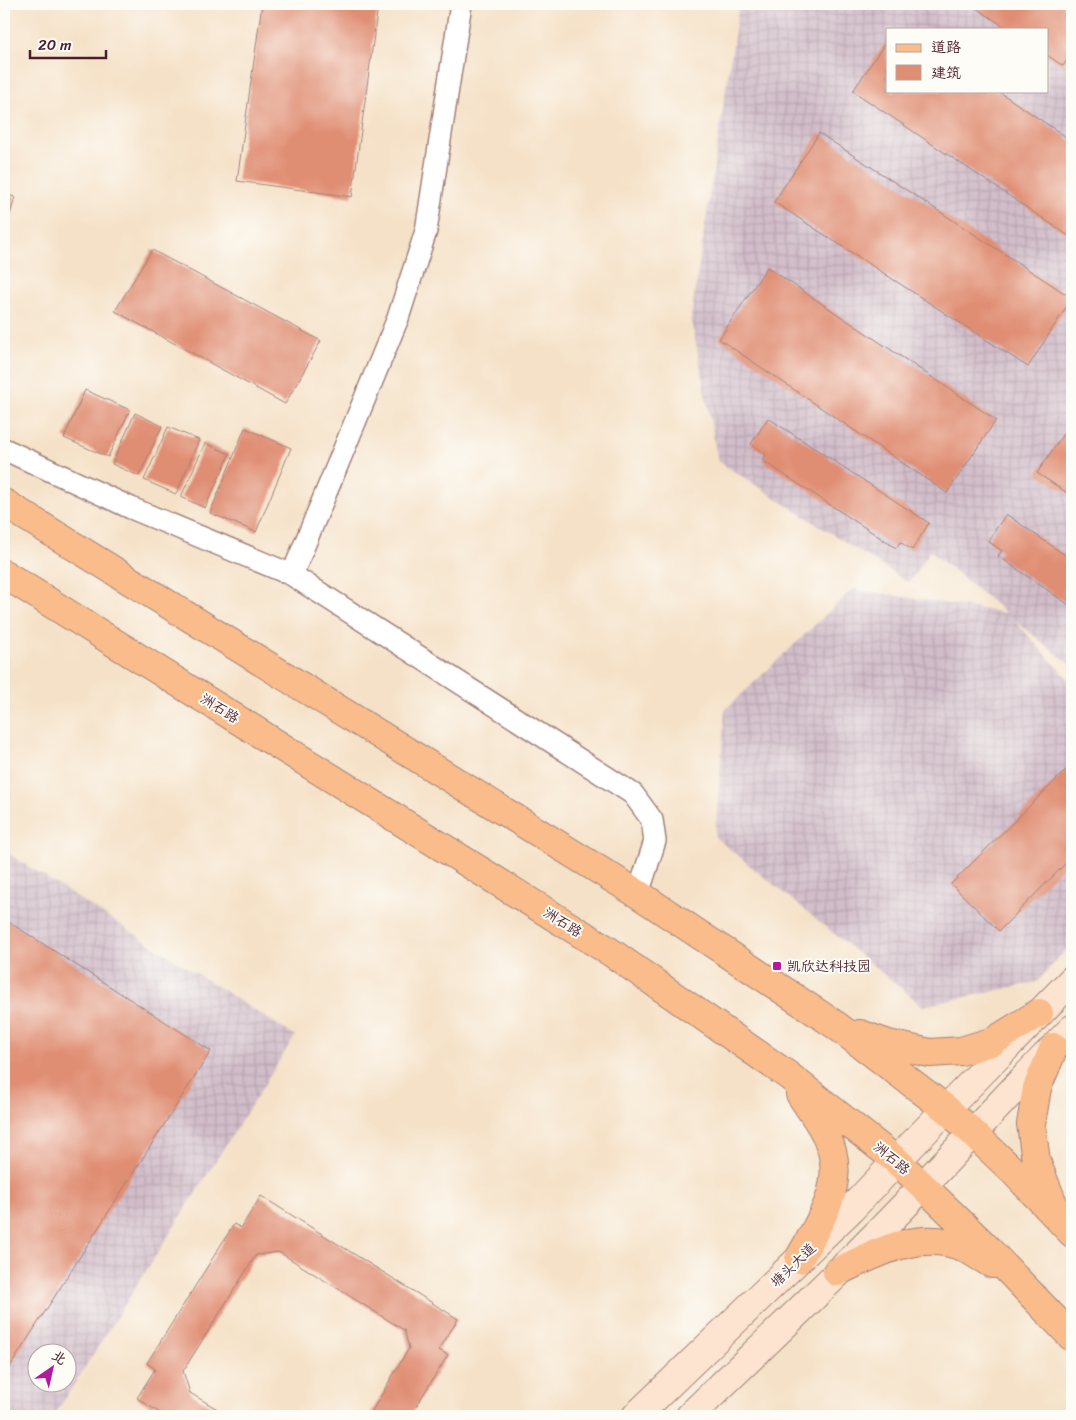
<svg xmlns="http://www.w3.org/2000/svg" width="1076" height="1420" font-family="Sriracha,'LXGW WenKai TC',sans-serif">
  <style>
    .industrial { fill: url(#industrial-grid); fill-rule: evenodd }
    .building { fill: #e08e73 }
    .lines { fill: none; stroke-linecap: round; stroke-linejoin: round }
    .street-casing { stroke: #a08079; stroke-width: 24 }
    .secondary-casing { stroke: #a08079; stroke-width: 30 }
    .primary-casing { stroke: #a08079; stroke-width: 30 }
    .street { stroke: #fff; stroke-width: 21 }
    .secondary { stroke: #fde4d1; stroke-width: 28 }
    .primary { stroke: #fabc8b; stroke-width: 28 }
    .poi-dot { fill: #b5179e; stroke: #fdfcf7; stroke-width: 2 }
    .labels { text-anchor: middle; stroke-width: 4; stroke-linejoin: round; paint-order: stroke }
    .street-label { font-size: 14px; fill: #4a1f2b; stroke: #fdfcf7 }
    .poi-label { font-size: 14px; fill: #4a1f2b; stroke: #fdfcf7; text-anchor: start }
  </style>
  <defs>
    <pattern id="industrial-grid" width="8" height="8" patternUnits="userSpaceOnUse" patternTransform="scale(1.25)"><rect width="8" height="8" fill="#d1bdc9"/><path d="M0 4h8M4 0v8" fill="none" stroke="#b5a2ad"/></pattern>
  </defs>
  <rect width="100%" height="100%" fill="#fdfcf7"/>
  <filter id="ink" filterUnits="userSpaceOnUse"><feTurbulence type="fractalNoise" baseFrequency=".02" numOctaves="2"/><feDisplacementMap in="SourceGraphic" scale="10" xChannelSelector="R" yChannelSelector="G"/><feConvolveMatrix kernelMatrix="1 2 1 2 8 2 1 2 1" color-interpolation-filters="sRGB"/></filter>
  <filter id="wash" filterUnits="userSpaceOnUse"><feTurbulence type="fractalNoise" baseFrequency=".0096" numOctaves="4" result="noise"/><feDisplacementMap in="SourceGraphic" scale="20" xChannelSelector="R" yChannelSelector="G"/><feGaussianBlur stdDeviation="1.12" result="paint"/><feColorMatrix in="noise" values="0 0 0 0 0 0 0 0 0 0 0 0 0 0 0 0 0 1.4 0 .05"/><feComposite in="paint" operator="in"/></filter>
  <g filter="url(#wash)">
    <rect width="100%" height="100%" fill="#f5e1c7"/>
    <path class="industrial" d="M 739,4 L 1072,4 L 1072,666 L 1012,618 L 1072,683 L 1072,943 L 1037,982 L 923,1006 L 715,837 L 725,710 L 853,589 L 1006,613 L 930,551 L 909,583 L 718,461 L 691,317 ZM 887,29 L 1047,29 L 1047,91 L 887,91 Z
      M 4,851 L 295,1036 L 54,1416 L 4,1416 ZM 38,1352 L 68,1352 L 68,1382 L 38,1382 Z"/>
    <g id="blocks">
      <path class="building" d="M 262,4 L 378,5 L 352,197 L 237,181 Z
        M 970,4 L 1072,4 L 1072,53 L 1063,66 L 1047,55 L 1047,29 L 1008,29 Z
        M 887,40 L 887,91 L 998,91 L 1072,141 L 1072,238 L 853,91 Z
        M 819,133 L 1072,298 L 1028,367 L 774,202 Z
        M 4,194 L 15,197 L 4,237 Z
        M 152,250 L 321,341 L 285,404 L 115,311 Z
        M 767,267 L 996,420 L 947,493 L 719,339 Z
        M 85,390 L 130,410 L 108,457 L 64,438 Z
        M 135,413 L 162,426 L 139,476 L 112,464 Z
        M 768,418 L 929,523 L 912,550 L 900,542 L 896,548 L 762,460 L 766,455 L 751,444 Z
        M 1072,421 L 1072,496 L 1037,473 Z
        M 168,427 L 199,440 L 176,494 L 144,480 Z
        M 245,428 L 291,448 L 256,532 L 210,513 Z
        M 205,443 L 230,454 L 205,508 L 181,497 Z
        M 1006,514 L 1072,560 L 1072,607 L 998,556 L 1002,551 L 988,541 Z
        M 1072,764 L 1072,857 L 999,931 L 951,884 Z
        M 4,919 L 211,1051 L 4,1376 Z
        M 261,1196 L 458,1319 L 439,1350 L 448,1355 L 410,1416 L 369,1416 L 409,1348 L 404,1330 L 279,1252 L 256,1255 L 183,1371 L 190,1393 L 229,1416 L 165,1416 L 137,1398 L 155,1369 L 147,1363 L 234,1224 L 241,1228 Z"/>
    </g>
  </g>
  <g filter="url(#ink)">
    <use href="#blocks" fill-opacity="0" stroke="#a08079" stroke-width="1"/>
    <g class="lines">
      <g class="street-casing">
        <path id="street" d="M 4,451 L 6,450 L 131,508 L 292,575 L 633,794 L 652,820 L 655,841 L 638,894
          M 292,575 L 398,318 L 426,231 L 461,4"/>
      </g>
      <g class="secondary-casing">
        <path id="secondary" d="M 636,1416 L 851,1209 L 946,1109 L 1072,980
          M 690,1416 C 768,1340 849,1265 924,1185 C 973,1133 1021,1080 1072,1029"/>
      </g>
      <g class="primary-casing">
        <path id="primary" d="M 4,503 L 638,894 L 837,1026 L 946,1109 L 972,1132 L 1015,1173 L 1072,1233
          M 4,574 L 609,951 L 789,1076 L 897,1161 L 983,1244 L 1072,1337
          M 860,1034 L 888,1044 L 930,1053 L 961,1051 L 994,1041 L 1039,1013
          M 1054,1206 L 1036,1161 L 1031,1124 L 1037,1088 L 1054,1047
          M 799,1259 C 817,1226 843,1190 832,1151 C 826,1130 812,1112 800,1094
          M 837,1272 C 877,1253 920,1228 965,1248 C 974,1253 983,1259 992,1264"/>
      </g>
      <use href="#street" class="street"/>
      <use href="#secondary" class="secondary"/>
      <use href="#primary" class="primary"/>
    </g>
  </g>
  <rect class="poi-dot" x="772" y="961" width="10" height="10" rx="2.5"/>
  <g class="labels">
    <g class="street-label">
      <text transform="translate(220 708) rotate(32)" y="5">洲石路</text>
      <text transform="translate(563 922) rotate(32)" y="5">洲石路</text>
      <text transform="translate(892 1158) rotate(40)" y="5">洲石路</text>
      <text transform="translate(793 1265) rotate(-44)" y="5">塘头大道</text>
    </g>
    <g class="poi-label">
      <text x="787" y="971">凯欣达科技园</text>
    </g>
  </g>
  <rect width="1076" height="1420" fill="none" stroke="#fdfcf7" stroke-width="20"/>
  <rect x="886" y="28" width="162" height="65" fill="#fdfcf7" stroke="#b5a4a5"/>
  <rect x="896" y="44" width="25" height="8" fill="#fabc8b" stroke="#b5a4a5"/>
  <text x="931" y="52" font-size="15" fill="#4a1f2b">道路</text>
  <rect x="896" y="65" width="25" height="15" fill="#e08e73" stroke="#b5a4a5"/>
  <text x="931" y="78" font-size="15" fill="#4a1f2b">建筑</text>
  <g transform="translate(52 1368) rotate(34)"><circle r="24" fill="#fdfcf7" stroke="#b5a4a5"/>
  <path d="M0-4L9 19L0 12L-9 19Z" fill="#b5179e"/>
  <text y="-8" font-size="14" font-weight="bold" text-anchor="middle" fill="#4a1f2b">北</text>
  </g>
  <path d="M30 50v8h76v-8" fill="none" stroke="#4a1f2b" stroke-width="2.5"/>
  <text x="38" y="50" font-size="15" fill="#4a1f2b" stroke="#fdfcf7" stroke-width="4" paint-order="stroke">20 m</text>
</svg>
